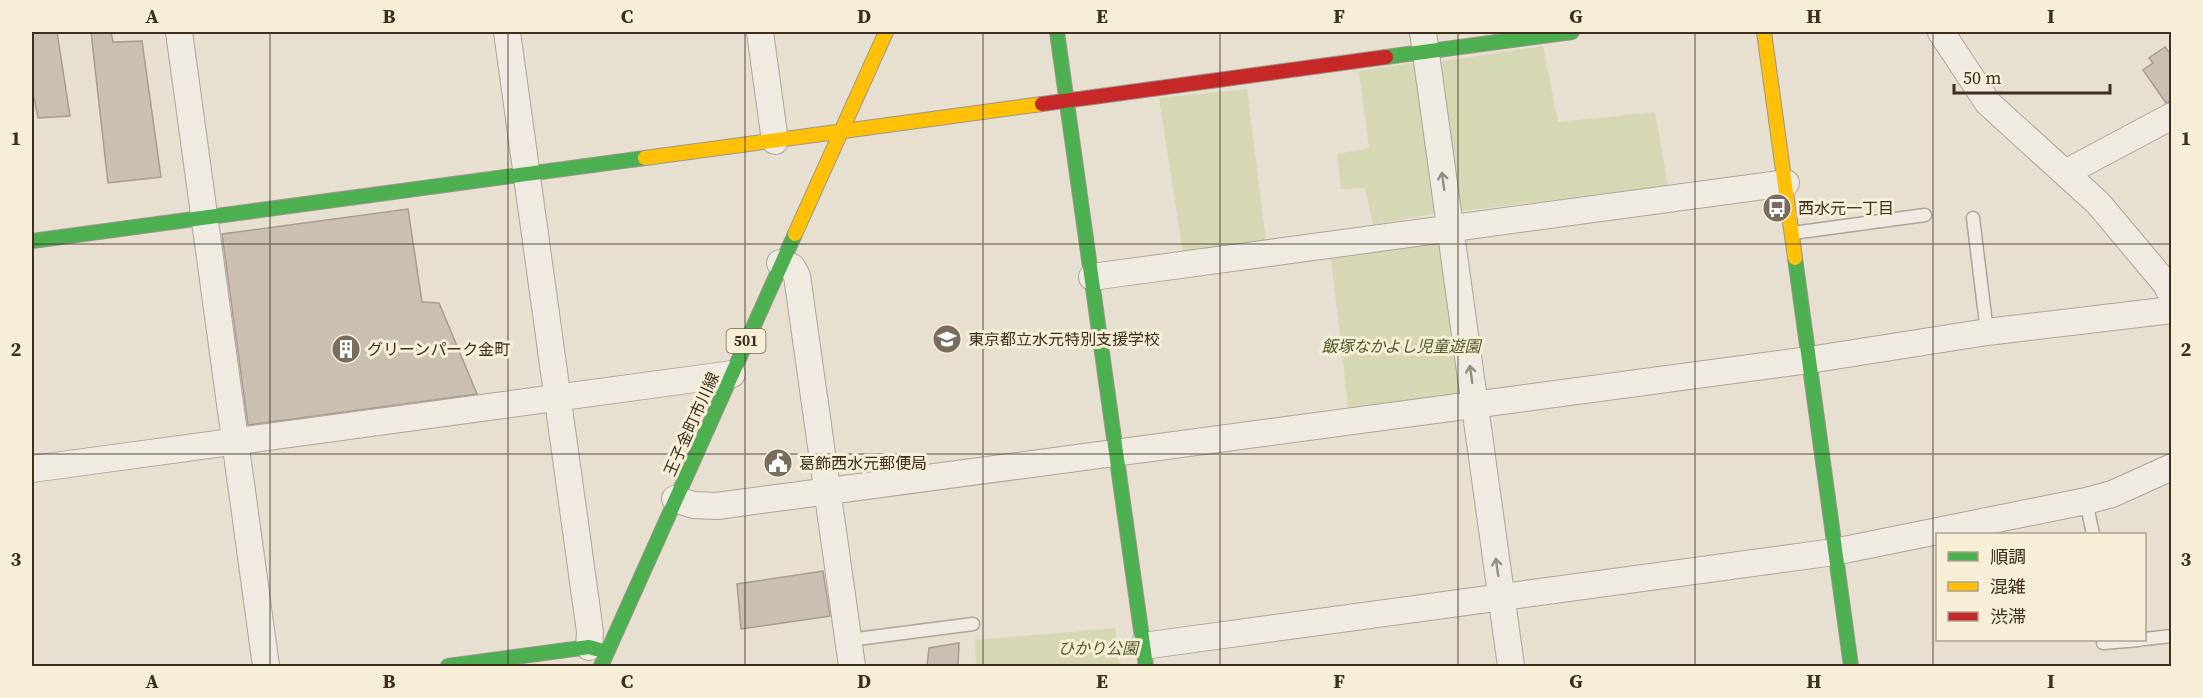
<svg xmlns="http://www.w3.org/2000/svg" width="2203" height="698" font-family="'Source Serif 4','Noto Sans JP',serif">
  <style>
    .green { fill: #d6d7b3 }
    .building { fill: #cbbfb2; stroke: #a89c90; stroke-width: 1.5 }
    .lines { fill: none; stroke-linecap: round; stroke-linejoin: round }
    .lane-casing { stroke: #ada599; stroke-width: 15 }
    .street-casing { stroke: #ada599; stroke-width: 28 }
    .fast-casing { stroke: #9c958a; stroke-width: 16 }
    .slow-casing { stroke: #9c958a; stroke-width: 16 }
    .jam-casing { stroke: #9c958a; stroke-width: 16 }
    .lane { stroke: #efebe3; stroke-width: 12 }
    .street { stroke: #efebe3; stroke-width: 26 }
    .fast { stroke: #4caf50; stroke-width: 14 }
    .slow { stroke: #ffc107; stroke-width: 14 }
    .jam { stroke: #c62828; stroke-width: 14 }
    .oneway { stroke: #968c82 }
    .grid { fill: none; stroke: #3d2e20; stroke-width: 1.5; stroke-opacity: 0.55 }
    .labels { text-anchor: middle; stroke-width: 6; stroke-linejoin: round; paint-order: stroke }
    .shield { fill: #f7eed8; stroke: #756857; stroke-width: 1.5 }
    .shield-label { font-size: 15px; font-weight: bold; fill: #3d2e20 }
    .poi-label { font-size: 16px; fill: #3d2e20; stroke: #f7eed8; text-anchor: start }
    .park-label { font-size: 16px; font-style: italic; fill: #4d5a26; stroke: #f7eed8 }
    .street-label { font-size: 16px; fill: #3d2e20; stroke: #f7eed8 }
    .neatline { fill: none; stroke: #3d2e20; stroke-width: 2 }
    .grid-label { font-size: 20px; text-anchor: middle; font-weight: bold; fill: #3d2e20 }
  </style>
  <rect width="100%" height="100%" fill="#e7e0d1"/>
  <path class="green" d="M 1543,46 L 1558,122 L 1655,112 L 1668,186 L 1454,212 L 1437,62 Z
    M 1412,63 L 1422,73 L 1437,213 L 1373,225 L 1365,188 L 1341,189 L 1337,154 L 1369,148 L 1359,71 Z
    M 1247,89 L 1266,242 L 1183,253 L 1159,98 Z
    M 1445,235 L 1470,398 L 1349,414 L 1330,250 Z
    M 1115,628 L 1120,666 L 976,666 L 975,640 Z"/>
  <path class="building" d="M 32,32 L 57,32 L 70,116 L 38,118 L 32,88 Z
    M 91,32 L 111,32 L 113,42 L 142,41 L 161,177 L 108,183 Z
    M 2165,47 L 2172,56 L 2172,101 L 2166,103 L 2143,70 L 2153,63 L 2149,58 Z
    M 408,209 L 422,302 L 439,303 L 477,394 L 248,425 L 222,234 Z
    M 823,571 L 830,616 L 741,629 L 737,584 Z
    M 959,643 L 958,666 L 927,666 L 929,648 Z"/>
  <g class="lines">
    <g class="lane-casing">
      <path id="lane" d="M 1973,218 L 1987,332
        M 1793,233 L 1925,215
        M 2086,501 L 2093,534
        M 2144,639 L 2172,636
        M 849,640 L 973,624
        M 2103,643 L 2139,640"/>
    </g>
    <g class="street-casing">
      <path id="street" d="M 179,32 L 266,666
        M 507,32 L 590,632 L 589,647
        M 760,32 L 775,141
        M 1423,32 L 1511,666
        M 1941,32 L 1988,103 L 2098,203 L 2166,284 L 2172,296
        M 2065,173 L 2172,116
        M 780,263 L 792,267 L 797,276 L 852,666
        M 1092,277 L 1786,183
        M 32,469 L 732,374
        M 675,499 L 693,505 L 717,506 L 1809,360 L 1987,332 L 2172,310
        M 1143,646 L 1834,552 L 2086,501 L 2112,494 L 2172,467"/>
    </g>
    <g class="fast-casing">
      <path id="fast" d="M 1057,32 L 1146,666
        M 1386,57 L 1572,32
        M 32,241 L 645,158
        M 1795,258 L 1851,666
        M 448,666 L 589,647 L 607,652
        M 601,666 L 795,234"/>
    </g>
    <g class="slow-casing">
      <path id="slow" d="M 1764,32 L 1795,258
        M 645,158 L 1042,104
        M 795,234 L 886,32"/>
    </g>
    <g class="jam-casing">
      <path id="jam" d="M 1042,104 L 1386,57"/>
    </g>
    <use href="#lane" class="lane"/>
    <use href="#street" class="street"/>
    <use href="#fast" class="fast"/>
    <use href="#slow" class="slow"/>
    <use href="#jam" class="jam"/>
  </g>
  <defs><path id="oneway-shaft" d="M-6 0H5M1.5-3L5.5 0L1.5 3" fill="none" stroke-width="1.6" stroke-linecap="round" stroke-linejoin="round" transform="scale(1.5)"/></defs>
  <g class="oneway">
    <use href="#oneway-shaft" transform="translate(1443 181) rotate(-98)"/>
    <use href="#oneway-shaft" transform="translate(1471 374) rotate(-98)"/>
    <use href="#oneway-shaft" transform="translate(1497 567) rotate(-98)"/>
  </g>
  <path class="grid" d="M 270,32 L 270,666M 508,32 L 508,666M 745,32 L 745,666M 983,32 L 983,666M 1220,32 L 1220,666M 1458,32 L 1458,666M 1695,32 L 1695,666M 1933,32 L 1933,666M 32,244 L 2172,244M 32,454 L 2172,454"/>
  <defs>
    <g id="bus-disc" transform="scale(1.5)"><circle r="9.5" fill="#786c5e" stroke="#f7eed8"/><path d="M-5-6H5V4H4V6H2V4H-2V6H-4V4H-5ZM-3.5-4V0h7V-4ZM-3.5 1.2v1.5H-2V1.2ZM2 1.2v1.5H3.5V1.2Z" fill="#fff"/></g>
    <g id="school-disc" transform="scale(1.5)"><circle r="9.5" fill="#786c5e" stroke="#f7eed8"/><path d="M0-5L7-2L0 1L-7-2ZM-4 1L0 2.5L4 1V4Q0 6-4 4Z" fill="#fff"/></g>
    <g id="building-disc" transform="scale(1.5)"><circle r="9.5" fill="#786c5e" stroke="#f7eed8"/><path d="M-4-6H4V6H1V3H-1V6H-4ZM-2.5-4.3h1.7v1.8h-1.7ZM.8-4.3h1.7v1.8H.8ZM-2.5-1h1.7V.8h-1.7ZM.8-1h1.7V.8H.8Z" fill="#fff"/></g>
    <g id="civic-disc" transform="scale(1.5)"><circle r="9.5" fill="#786c5e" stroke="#f7eed8"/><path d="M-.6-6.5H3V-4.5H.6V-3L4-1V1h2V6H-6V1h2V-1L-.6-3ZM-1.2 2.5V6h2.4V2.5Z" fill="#fff"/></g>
  </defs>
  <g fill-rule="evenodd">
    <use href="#bus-disc" x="1777" y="208"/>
    <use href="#school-disc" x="947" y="339"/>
    <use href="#building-disc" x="346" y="349"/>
    <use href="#civic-disc" x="778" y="463"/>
  </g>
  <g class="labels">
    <rect class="shield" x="726.5" y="329" width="39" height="24" rx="4.5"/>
    <g class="shield-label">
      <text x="746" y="346">501</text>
    </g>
    <g class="poi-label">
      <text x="1798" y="214">西水元一丁目</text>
      <text x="968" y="345">東京都立水元特別支援学校</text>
      <text x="367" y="355">グリーンパーク金町</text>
      <text x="799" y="469">葛飾西水元郵便局</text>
    </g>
    <g class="park-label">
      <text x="1401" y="352">飯塚なかよし児童遊園</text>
      <text x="1098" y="654">ひかり公園</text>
    </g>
    <g class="street-label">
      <text transform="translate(691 424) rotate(-66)" y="6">王子金町市川線</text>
    </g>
  </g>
  <rect width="2203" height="698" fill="none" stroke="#f7eed8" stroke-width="66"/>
  <rect x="1936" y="533" width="210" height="108" fill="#f7eed8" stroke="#ada18e" stroke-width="1.5"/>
  <rect x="1948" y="552" width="30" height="9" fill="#4caf50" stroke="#ada18e" stroke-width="1.5"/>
  <text x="1990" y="563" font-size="18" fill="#3d2e20">順調</text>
  <rect x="1948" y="582" width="30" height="9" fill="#ffc107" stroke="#ada18e" stroke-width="1.5"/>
  <text x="1990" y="593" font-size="18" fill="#3d2e20">混雑</text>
  <rect x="1948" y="612" width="30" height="9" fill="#c62828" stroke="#ada18e" stroke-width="1.5"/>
  <text x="1990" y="623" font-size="18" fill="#3d2e20">渋滞</text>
  <path d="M1954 84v9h156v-9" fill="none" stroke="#3d2e20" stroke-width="3"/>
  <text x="1963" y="84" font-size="18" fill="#3d2e20" stroke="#f7eed8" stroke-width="4.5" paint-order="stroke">50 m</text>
  <rect x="33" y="33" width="2137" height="632" class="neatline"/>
  <g class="grid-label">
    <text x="152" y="23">A</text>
    <text x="389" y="23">B</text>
    <text x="627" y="23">C</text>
    <text x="864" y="23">D</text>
    <text x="1102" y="23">E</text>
    <text x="1339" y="23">F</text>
    <text x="1576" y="23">G</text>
    <text x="1814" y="23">H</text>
    <text x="2051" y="23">I</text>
    <text x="16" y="145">1</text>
    <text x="2186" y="145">1</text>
    <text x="16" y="356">2</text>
    <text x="2186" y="356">2</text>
    <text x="16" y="566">3</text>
    <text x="2186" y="566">3</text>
    <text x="152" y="688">A</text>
    <text x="389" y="688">B</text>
    <text x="627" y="688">C</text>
    <text x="864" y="688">D</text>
    <text x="1102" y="688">E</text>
    <text x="1339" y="688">F</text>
    <text x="1576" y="688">G</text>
    <text x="1814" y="688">H</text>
    <text x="2051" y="688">I</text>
  </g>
</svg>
